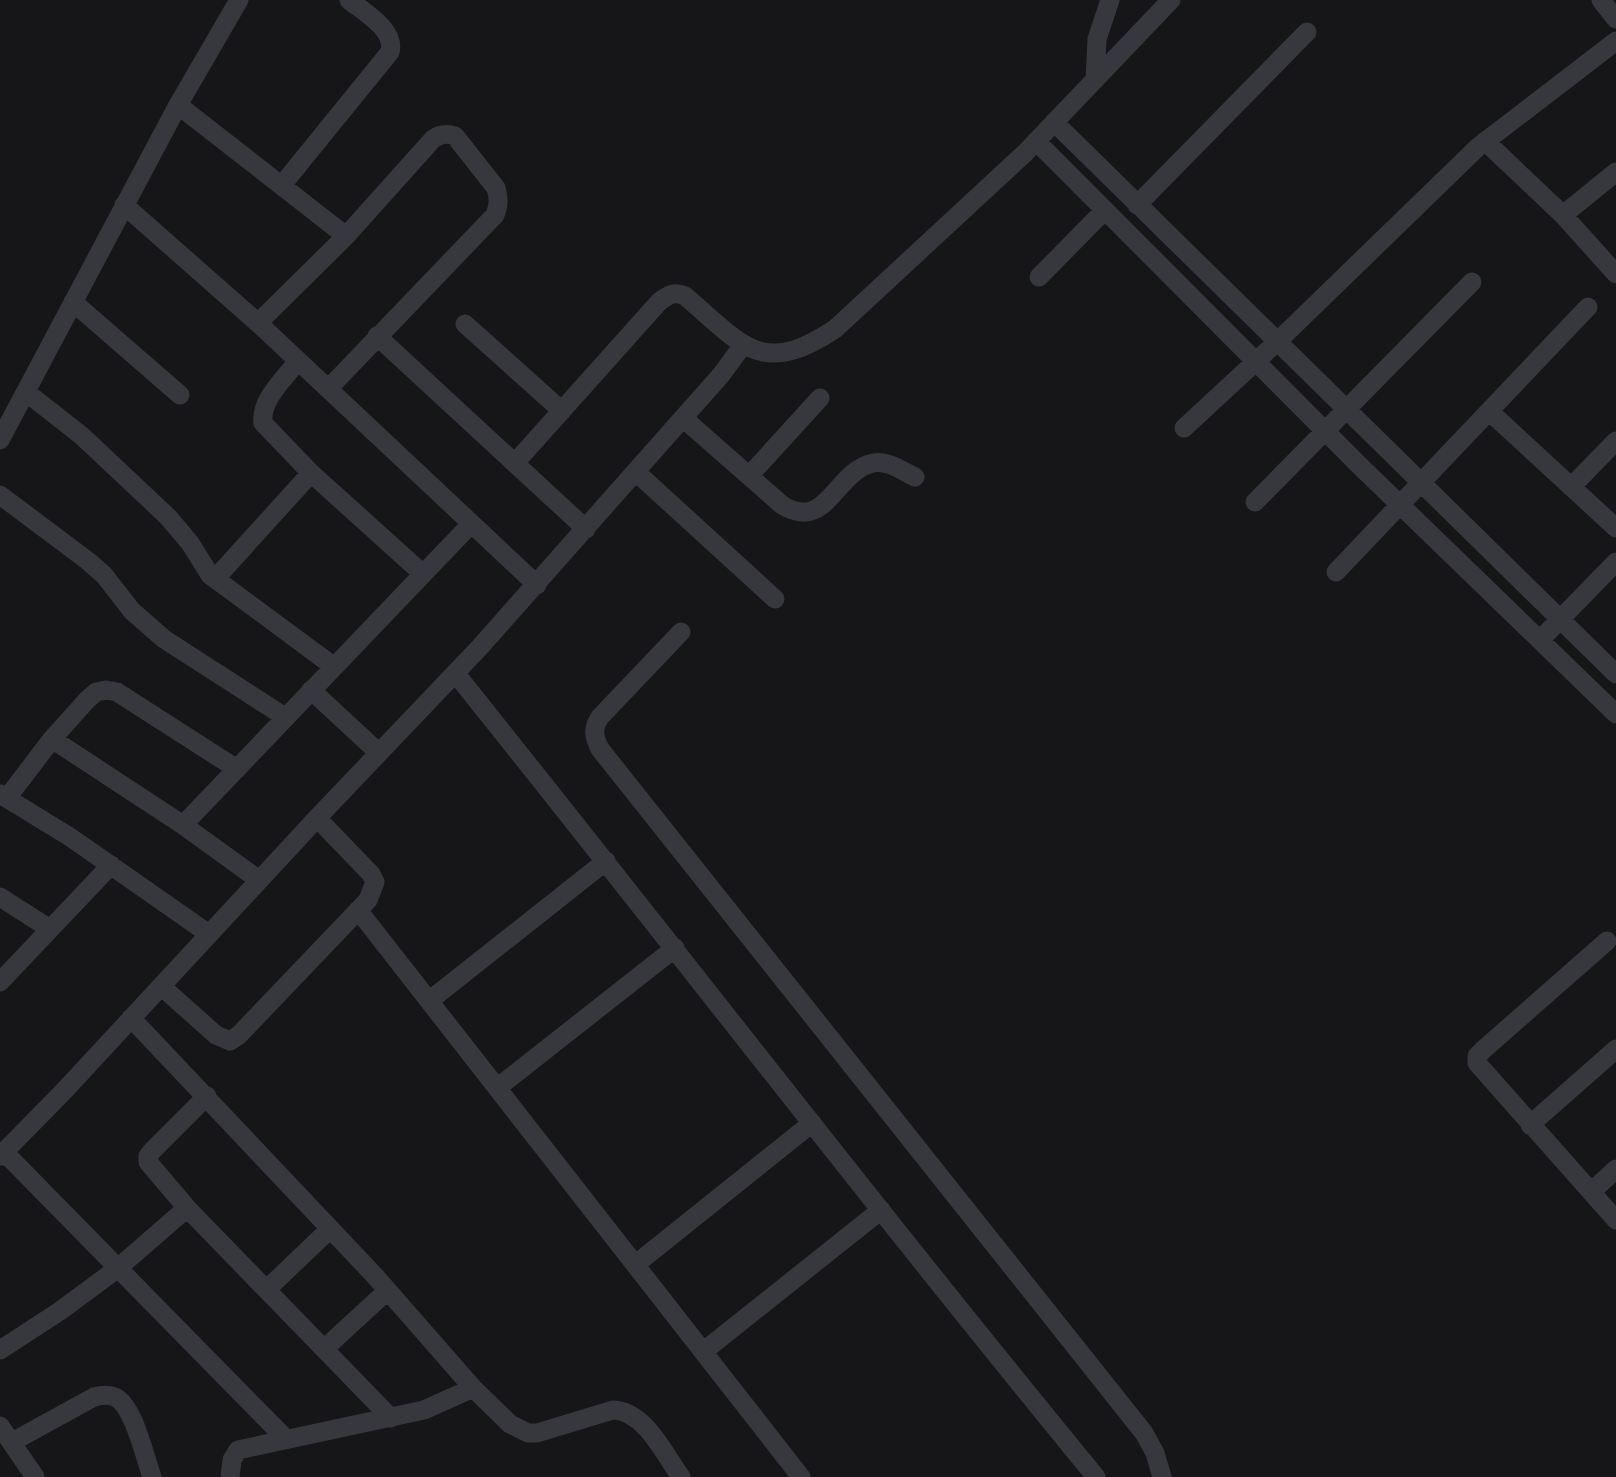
<svg xmlns="http://www.w3.org/2000/svg" width="1616" height="1477" font-family="Cabin,sans-serif">
  <style>
    .lines { fill: none; stroke-linecap: round; stroke-linejoin: round }
    .minor { stroke: #37383d; stroke-width: 19 }
  </style>
  <rect width="100%" height="100%" fill="#161618"/>
  <g class="lines">
    <path class="minor" d="M 1601,0 L 1616,19
      M 1095,80 L 1097,39 L 1110,0
      M 178,105 L 346,236
      M 1054,122 L 1616,674
      M 1036,141 L 1360,466 L 1616,714
      M 1485,141 L 1563,215 L 1616,274
      M 282,185 L 390,52 C 396,30 364,12 349,0
      M 124,205 L 258,323 L 537,585
      M 1137,205 L 1307,32
      M 1563,215 L 1616,172
      M 1039,277 L 1104,211
      M 73,302 L 180,395
      M 258,323 L 346,236 L 433,139 C 440,134 446,133 455,136 L 496,188 C 499,198 499,205 495,215 L 328,389
      M 465,324 L 562,411
      M 377,336 L 586,529
      M 298,361 C 285,378 260,400 263,423 L 311,473 L 423,574
      M 26,392 L 82,436 L 168,517 L 190,543 L 210,575 L 333,666
      M 1490,412 L 1616,528
      M 683,418 L 782,505 C 827,533 835,471 873,463 C 888,460 902,471 915,477
      M 1184,428 L 1278,341 L 1478,147 L 1616,41
      M 0,440 L 178,105 L 239,0
      M 515,463 L 659,302 C 668,295 674,291 685,296 C 743,345 761,378 835,329 L 1025,153 L 1171,0
      M 636,472 L 775,599
      M 749,476 L 820,398
      M 1571,487 L 1616,441
      M 0,495 L 88,561 L 104,575 L 132,611 L 164,639 L 285,717
      M 1255,502 L 1472,282
      M 1336,572 L 1588,307
      M 215,579 L 311,473
      M 681,632 L 600,717 C 592,729 594,737 600,749 L 1144,1433 L 1155,1453 L 1162,1477
      M 1540,640 L 1616,562
      M 456,674 C 670,941 879,1213 1096,1477
      M 311,690 L 379,753
      M 52,739 L 183,825 L 259,880
      M 0,794 L 70,837 L 209,934
      M 7,798 L 52,739 L 87,700 L 96,692 L 106,690 L 117,692 L 237,769
      M 183,825 L 471,524
      M 0,897 L 50,929
      M 358,910 L 801,1477
      M 1607,941 L 1483,1050 L 1477,1056 L 1477,1063 L 1616,1220
      M 0,982 L 111,865
      M 161,986 L 216,1035 L 230,1041 L 239,1035 L 368,900 L 375,882 L 371,874 L 317,818
      M 429,1001 L 606,861
      M 131,1018 L 375,1276 L 473,1388 L 510,1424 L 528,1433 L 537,1433 L 613,1410 C 645,1411 664,1454 681,1477
      M 497,1088 L 675,948
      M 207,1096 L 152,1151 L 148,1156 L 148,1162 L 187,1208 L 391,1418
      M 1530,1125 L 1616,1049
      M 4,1152 L 286,1439
      M 0,1156 L 63,1092 L 317,818 L 480,647 L 721,375 L 743,345
      M 1591,1192 L 1616,1169
      M 636,1264 L 812,1123
      M 267,1289 L 330,1229
      M 324,1349 L 387,1291
      M 0,1350 L 60,1311 L 118,1268 L 187,1208
      M 704,1351 L 881,1210
      M 0,1426 L 35,1477
      M 12,1442 L 94,1397 C 101,1395 108,1394 115,1397 C 134,1406 145,1458 152,1477
      M 230,1477 L 232,1460 L 238,1450 L 424,1410 L 473,1388"/>
  </g>
</svg>
